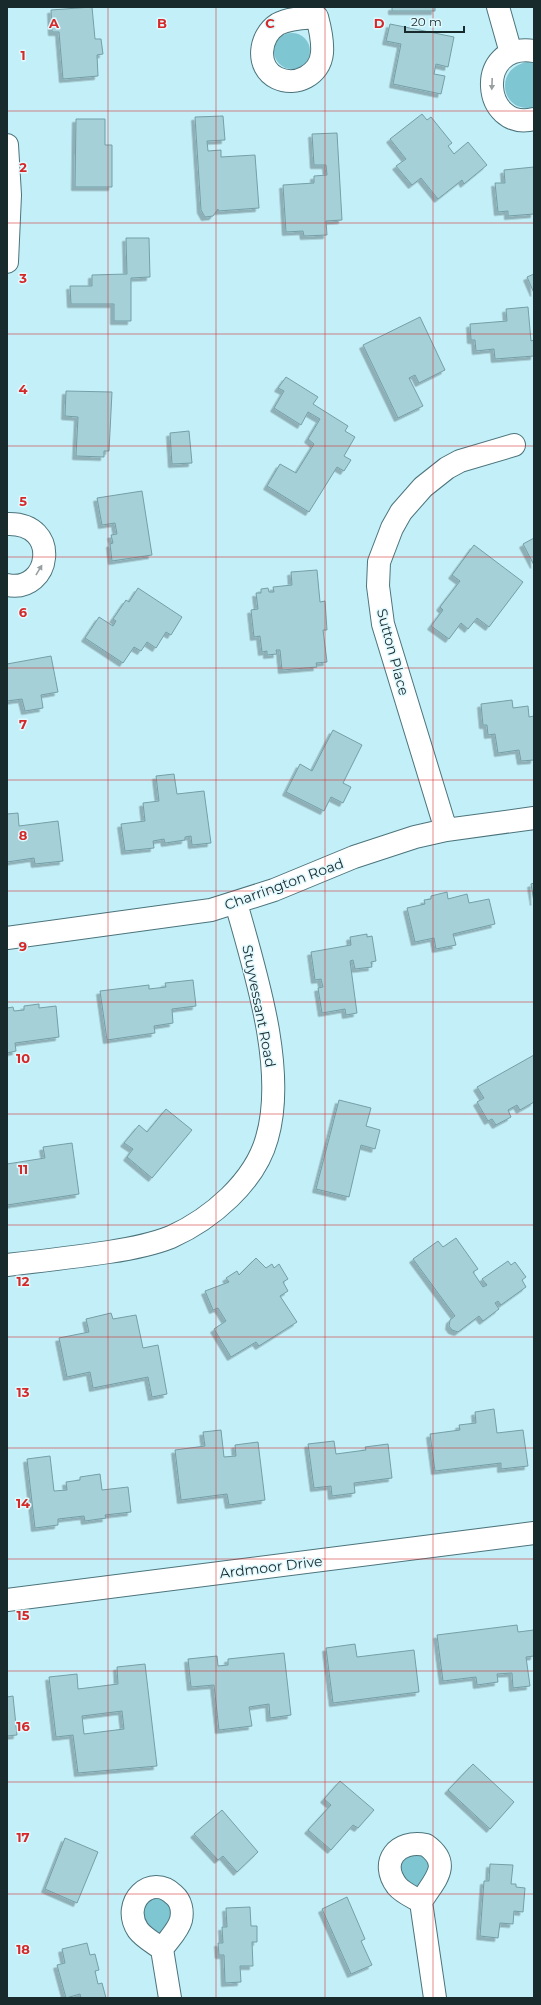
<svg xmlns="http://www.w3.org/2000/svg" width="541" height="2005" font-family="Montserrat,sans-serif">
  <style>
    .green { fill: #7fc6d3 }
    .building { fill: #a5d0d8; stroke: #759fa7; fill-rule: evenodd; filter: url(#shadow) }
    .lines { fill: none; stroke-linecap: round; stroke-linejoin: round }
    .minor-casing { stroke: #4c747c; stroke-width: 24 }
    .minor { stroke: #fff; stroke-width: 22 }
    .oneway { fill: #989fa0 }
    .grid { fill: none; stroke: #d62828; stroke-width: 1; stroke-opacity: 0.55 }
    .labels { text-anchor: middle; stroke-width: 3; stroke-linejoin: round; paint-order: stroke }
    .street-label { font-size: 14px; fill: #192a2d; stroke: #dff9fe }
    .grid-label { font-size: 13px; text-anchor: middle; font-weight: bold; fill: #d62828; stroke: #dff9fe; stroke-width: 3; stroke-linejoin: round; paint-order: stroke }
  </style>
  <defs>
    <filter id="shadow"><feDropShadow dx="-3.5" dy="3.5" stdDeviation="0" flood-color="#0004"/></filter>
  </defs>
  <rect width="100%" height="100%" fill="#c3eff8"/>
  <path class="green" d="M274 51a18 18 0 1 1 36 0a18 18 0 1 1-36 0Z
    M 527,62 L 534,63 L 534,107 C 502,115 492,69 527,62 Z
    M 423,1852 L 431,1870 L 417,1888 L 403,1878 L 399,1862 L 400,1858 Z
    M 155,1897 L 168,1901 L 173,1913 L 162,1934 L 159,1934 L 147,1927 L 141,1909 L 144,1903 Z"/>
  <path class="building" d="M 92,7 L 95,39 L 101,39 L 103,54 L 97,55 L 98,76 L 63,79 L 59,32 L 52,32 L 51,10 Z
    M 392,7 L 435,7 L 435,11 L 392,11 Z
    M 390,24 L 454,37 L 448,67 L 436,64 L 434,74 L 445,76 L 441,94 L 393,84 L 401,44 L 386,41 Z
    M 422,114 L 427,120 L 431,117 L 452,143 L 448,146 L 454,154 L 468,142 L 487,165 L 464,184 L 462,180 L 438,199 L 421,178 L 412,185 L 396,166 L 406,159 L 390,139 Z
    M 223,116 L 225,140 L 207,141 L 208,151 L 221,150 L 221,157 L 255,155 L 259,208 L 218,211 L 218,209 L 213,216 L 205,217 L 201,210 L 195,117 Z
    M 76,119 L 105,119 L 105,145 L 112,145 L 112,187 L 75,187 Z
    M 337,133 L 342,220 L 326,221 L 327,235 L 304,236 L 303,231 L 286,232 L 283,185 L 314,183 L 314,176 L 327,175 L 326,165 L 314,165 L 312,134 Z
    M 534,167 L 534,214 L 508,216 L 508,211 L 498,212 L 495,183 L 505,183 L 504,170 Z
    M 126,238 L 149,238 L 150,277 L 131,278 L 131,321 L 114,321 L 114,304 L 71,304 L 70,286 L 92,286 L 92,275 L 127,274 Z
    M 534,274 L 534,293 L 527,277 Z
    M 528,307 L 531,341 L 534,340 L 534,356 L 495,359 L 494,349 L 476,351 L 475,340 L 471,340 L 470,324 L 507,321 L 506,309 Z
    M 420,317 L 445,370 L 419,383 L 415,375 L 409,378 L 423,406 L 398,418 L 363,345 Z
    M 286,377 L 318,397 L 313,404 L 348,426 L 345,431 L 355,437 L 344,456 L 351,460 L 344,471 L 337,467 L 309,512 L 267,486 L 280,464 L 296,473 L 314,444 L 308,439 L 320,419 L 308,412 L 301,425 L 274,408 L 284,391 L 278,388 Z
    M 66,391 L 112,392 L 109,451 L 104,451 L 104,457 L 76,456 L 78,417 L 65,416 Z
    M 189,431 L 192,463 L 172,464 L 170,433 Z
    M 142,491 L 152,555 L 112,561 L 110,544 L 113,543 L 111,535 L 117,534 L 115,523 L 102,525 L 97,498 Z
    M 534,538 L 534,565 L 523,544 Z
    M 474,545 L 523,582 L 489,627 L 477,618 L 468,629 L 461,623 L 449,639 L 431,626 L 443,610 L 440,607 L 460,581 L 452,575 Z
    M 317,570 L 320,602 L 325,601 L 327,630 L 323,630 L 327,662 L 316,663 L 317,667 L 282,670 L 280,650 L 276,650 L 277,654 L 267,655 L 267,651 L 262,652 L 260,636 L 254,637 L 251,610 L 258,609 L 256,593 L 261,593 L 261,589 L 268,588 L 269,592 L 274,592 L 273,587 L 292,585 L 291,572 Z
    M 138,588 L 182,617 L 171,635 L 166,632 L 156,648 L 147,642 L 141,651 L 134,647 L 123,663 L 85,638 L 99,617 L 113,626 L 116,621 L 113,619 L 126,600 L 129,602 Z
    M 51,656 L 58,692 L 41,695 L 43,708 L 25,711 L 22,699 L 7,701 L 7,664 Z
    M 512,700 L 513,708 L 528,706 L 529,717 L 534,716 L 534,760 L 521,761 L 519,750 L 498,753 L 495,734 L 488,735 L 487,725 L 483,725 L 481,704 Z
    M 333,730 L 362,745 L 343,783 L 351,787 L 343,803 L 331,797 L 324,811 L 286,792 L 300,764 L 312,771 Z
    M 174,774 L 177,794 L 204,791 L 211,843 L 192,845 L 191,836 L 185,837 L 185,840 L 165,843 L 164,839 L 153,841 L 154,848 L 125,851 L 121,824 L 145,821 L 143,803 L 159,801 L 156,776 Z
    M 18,813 L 19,826 L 58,821 L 63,861 L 35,864 L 34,858 L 7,862 L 7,814 Z
    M 534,883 L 534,902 L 531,884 Z
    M 447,892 L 448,899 L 467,894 L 469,903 L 489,899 L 495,924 L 453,934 L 456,945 L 436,949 L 434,938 L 415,942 L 407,908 L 425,904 L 424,900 L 431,899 L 431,896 Z
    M 367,934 L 367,937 L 372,936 L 376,961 L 371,962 L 372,967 L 355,969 L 353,960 L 350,961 L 357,1013 L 346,1015 L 345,1009 L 322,1013 L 318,988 L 323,987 L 321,979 L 315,980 L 311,952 L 351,945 L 350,937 Z
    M 193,980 L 196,1006 L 172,1009 L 173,1023 L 154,1026 L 155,1033 L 107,1040 L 100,991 L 149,985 L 149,989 L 166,987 L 165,983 Z
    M 39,1004 L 39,1008 L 56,1006 L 59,1037 L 15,1043 L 16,1051 L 7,1053 L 7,1008 L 13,1007 L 14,1011 L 24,1010 L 24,1006 Z
    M 534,1055 L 534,1102 L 520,1110 L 517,1105 L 508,1110 L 511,1117 L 496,1125 L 492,1119 L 488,1121 L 477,1102 L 484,1098 L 477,1087 Z
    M 339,1100 L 371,1108 L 366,1126 L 380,1130 L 375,1149 L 361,1145 L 349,1197 L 316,1189 Z
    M 166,1109 L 192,1130 L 152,1178 L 127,1157 L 133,1149 L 124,1143 L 139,1125 L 147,1132 Z
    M 72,1143 L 79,1194 L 7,1205 L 7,1164 L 45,1158 L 43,1147 Z
    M 456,1238 L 478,1269 L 473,1272 L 483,1287 L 487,1285 L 482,1279 L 508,1261 L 511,1265 L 515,1262 L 526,1277 L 522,1280 L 526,1287 L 501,1305 L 498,1301 L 495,1303 L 499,1309 L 483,1321 L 479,1316 L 458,1332 L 452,1330 L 449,1326 L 450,1320 L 455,1316 L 413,1259 L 438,1241 L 443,1247 Z
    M 256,1258 L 266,1268 L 272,1264 L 274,1268 L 279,1264 L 288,1279 L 283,1282 L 288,1291 L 280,1296 L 297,1322 L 259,1346 L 256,1342 L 231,1357 L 214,1329 L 226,1321 L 218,1308 L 213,1310 L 205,1291 L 229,1282 L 226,1278 L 237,1271 L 239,1275 Z
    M 111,1313 L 113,1319 L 136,1315 L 143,1348 L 158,1345 L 167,1394 L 152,1397 L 148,1377 L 93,1388 L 90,1372 L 67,1377 L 59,1338 L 89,1332 L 86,1319 Z
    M 494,1409 L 497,1433 L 523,1430 L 528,1466 L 501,1469 L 501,1463 L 435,1471 L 430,1434 L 460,1430 L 459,1425 L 476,1423 L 475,1412 Z
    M 221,1430 L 224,1457 L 236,1456 L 235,1445 L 258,1442 L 265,1500 L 229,1505 L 227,1494 L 181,1500 L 175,1450 L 205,1446 L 203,1432 Z
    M 334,1441 L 336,1454 L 366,1450 L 365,1447 L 388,1444 L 392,1478 L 354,1483 L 355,1493 L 332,1496 L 331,1486 L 314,1488 L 308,1444 Z
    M 50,1456 L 54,1491 L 67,1490 L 66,1482 L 80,1480 L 80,1477 L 100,1474 L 102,1490 L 128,1487 L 131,1512 L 105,1515 L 106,1518 L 85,1521 L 84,1516 L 58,1519 L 58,1525 L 35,1528 L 27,1459 Z
    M 517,1625 L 518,1632 L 534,1630 L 534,1656 L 526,1657 L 530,1686 L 513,1688 L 512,1673 L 497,1674 L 498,1682 L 477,1685 L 476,1677 L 443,1681 L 437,1635 Z
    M 355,1644 L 357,1657 L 414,1650 L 419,1692 L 333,1703 L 326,1648 Z
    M 284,1653 L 291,1715 L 270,1718 L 269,1704 L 249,1707 L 252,1726 L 219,1730 L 214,1685 L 191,1687 L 188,1659 L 217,1656 L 218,1666 L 228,1665 L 228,1659 Z
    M 145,1664 L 157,1766 L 78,1773 L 73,1735 L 56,1737 L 49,1677 L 77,1674 L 78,1689 L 118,1684 L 117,1667 ZM 122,1711 L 124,1729 L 84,1734 L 82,1716 Z
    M 13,1696 L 17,1735 L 7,1736 L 7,1697 Z
    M 473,1764 L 514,1802 L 490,1829 L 448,1790 Z
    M 340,1781 L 374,1810 L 358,1828 L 353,1825 L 331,1850 L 308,1830 L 331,1805 L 324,1799 Z
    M 222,1810 L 258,1852 L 237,1872 L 223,1856 L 218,1860 L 194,1834 Z
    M 65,1838 L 98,1852 L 77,1903 L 45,1889 Z
    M 490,1864 L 513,1865 L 511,1884 L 516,1884 L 516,1887 L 525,1888 L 523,1912 L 514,1911 L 513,1924 L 500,1923 L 498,1938 L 480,1936 L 484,1881 L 489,1881 Z
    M 347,1897 L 365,1939 L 361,1941 L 372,1965 L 351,1974 L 322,1909 Z
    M 250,1907 L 251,1926 L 257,1926 L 257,1942 L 252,1942 L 253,1966 L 240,1966 L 241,1982 L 225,1983 L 224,1955 L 219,1955 L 218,1943 L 223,1943 L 222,1927 L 227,1927 L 226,1908 Z
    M 87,1943 L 90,1955 L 95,1954 L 99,1970 L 95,1971 L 98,1984 L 102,1983 L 106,1998 L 81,1998 L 80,1994 L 66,1998 L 57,1965 L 65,1963 L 62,1949 Z"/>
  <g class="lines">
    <g class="minor-casing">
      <path id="minor" d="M 498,7 L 511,53
        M 317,17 C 320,28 323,41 322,53 C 320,75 296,87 277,78 C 255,67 259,36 278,24 C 289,18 304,18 317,17 Z
        M 534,51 C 474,42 482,132 534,119
        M 7,145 L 10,195 L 7,262
        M 7,524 C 62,522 51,594 7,585
        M 446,830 L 383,624 L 378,586 L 379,562 L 392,528 L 401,512 L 423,487 L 447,468 L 460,461 L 514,445
        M 7,938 L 211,910 L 274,890 L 354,857 L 415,837 L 446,830 L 534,818
        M 7,1265 C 41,1261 75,1257 109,1252 C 129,1249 151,1245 171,1237 C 211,1219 255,1182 267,1138 C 287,1069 255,971 236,903
        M 7,1600 L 534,1533
        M 421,1902 C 413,1897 403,1893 397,1886 C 379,1862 397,1839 426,1845 C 454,1865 433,1881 421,1902 L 435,1998
        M 162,1949 C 154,1943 144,1938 138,1930 C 120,1903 151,1872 174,1895 C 181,1901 183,1911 181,1920 C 178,1931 168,1940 162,1949 L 170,1998"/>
    </g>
    <use href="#minor" class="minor"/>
  </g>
  <defs><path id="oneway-solid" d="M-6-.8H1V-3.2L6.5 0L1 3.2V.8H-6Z"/></defs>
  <g class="oneway">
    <use href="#oneway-solid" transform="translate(492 84) rotate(92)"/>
    <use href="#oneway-solid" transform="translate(39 570) rotate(-59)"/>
  </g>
  <path class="grid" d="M 108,7 L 108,1998M 216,7 L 216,1998M 325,7 L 325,1998M 433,7 L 433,1998M 7,111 L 534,111M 7,223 L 534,223M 7,334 L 534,334M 7,446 L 534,446M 7,557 L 534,557M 7,668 L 534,668M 7,780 L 534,780M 7,891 L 534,891M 7,1002 L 534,1002M 7,1114 L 534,1114M 7,1225 L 534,1225M 7,1337 L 534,1337M 7,1448 L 534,1448M 7,1559 L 534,1559M 7,1671 L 534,1671M 7,1782 L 534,1782M 7,1894 L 534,1894"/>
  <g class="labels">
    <g class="street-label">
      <text transform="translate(393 652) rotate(75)" y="5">Sutton Place</text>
      <text transform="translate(284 884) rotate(-20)" y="5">Charrington Road</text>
      <text transform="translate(259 1006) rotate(79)" y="5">Stuyvessant Road</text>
      <text transform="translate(271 1567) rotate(-7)" y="5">Ardmoor Drive</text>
    </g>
  </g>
  <g class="grid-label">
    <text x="54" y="28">A</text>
    <text x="162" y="28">B</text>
    <text x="270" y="28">C</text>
    <text x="379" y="28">D</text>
    <text x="23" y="60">1</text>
    <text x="23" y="172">2</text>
    <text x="23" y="283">3</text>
    <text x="23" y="394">4</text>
    <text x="23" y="506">5</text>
    <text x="23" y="617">6</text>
    <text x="23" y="729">7</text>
    <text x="23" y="840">8</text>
    <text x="23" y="951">9</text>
    <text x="23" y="1063">10</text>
    <text x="23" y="1174">11</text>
    <text x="23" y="1286">12</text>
    <text x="23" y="1397">13</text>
    <text x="23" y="1508">14</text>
    <text x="23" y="1620">15</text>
    <text x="23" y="1731">16</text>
    <text x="23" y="1842">17</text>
    <text x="23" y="1954">18</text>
  </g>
  <rect width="541" height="2005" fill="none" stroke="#192a2d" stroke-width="16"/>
  <path d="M405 26v6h59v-6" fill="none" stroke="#192a2d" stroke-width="2"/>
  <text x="411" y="26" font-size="12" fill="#192a2d" stroke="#dff9fe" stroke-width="3" paint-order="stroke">20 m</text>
</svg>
